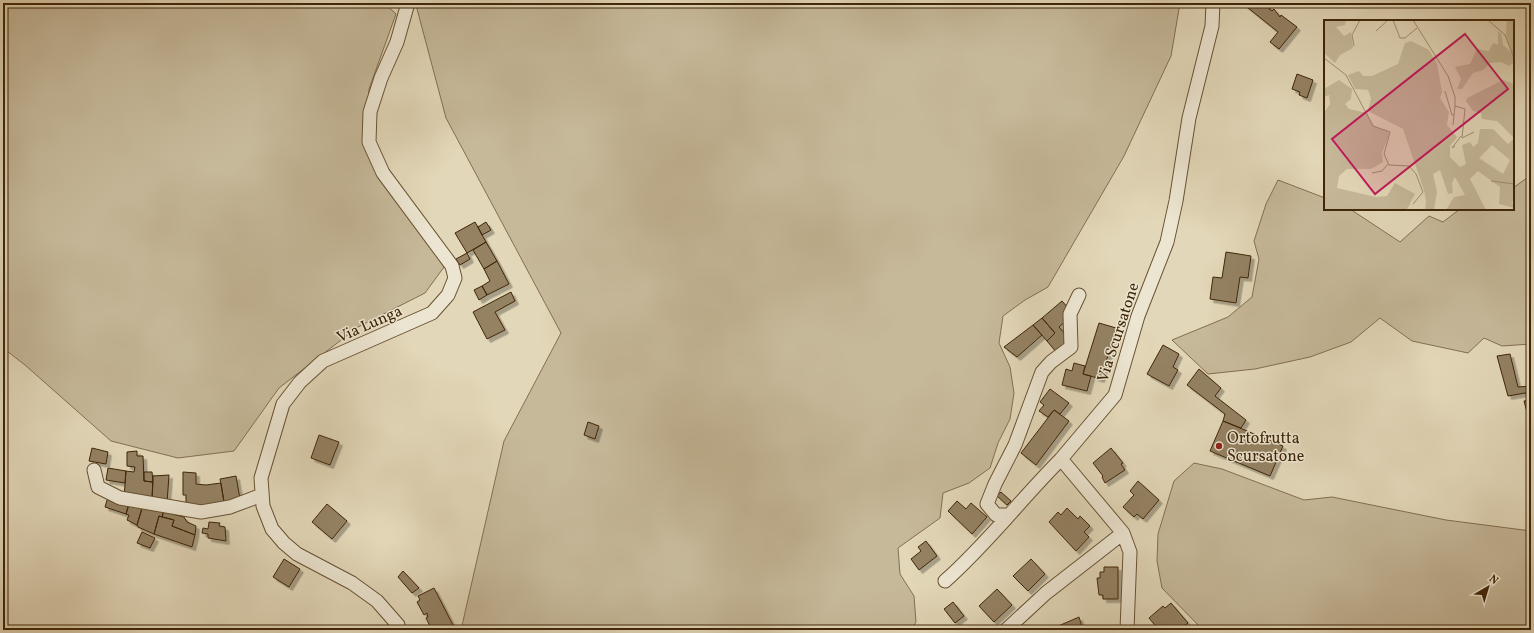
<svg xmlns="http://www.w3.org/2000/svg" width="1534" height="633" font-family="Vollkorn,serif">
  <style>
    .green { fill: #c6b99a; stroke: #827050 }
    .building { fill: #948263; stroke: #3f2607; filter: url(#shadow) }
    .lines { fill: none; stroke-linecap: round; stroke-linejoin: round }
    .minor-casing { stroke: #685233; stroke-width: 15 }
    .minor { stroke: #ece5d1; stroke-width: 13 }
    .poi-dot { fill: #8f2418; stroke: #ece5d1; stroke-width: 1.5 }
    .labels { text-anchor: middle; stroke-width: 3; stroke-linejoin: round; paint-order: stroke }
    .street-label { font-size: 16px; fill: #3f2607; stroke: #ece5d1 }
    .poi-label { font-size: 16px; fill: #3f2607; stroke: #ece5d1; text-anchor: start }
    .inset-road { fill: none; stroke: #a19071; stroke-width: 1 }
    .view { fill: #c2185b; fill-opacity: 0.15; stroke: #c2185b; stroke-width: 2 }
    .inset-edge { fill: none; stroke: #3f2607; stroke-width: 2 }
  </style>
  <defs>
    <filter id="shadow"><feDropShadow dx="3.5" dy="3.5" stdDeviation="0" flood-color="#0004"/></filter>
  </defs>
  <rect width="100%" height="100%" fill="#e2d7b8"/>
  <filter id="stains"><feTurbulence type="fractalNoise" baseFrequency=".005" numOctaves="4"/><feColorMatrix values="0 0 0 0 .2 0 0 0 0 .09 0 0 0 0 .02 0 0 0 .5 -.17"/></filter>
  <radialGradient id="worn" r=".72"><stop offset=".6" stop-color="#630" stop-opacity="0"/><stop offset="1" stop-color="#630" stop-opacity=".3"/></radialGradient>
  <path class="green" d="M 3,3 L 384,3 L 396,14 L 369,89 L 367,113 L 369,149 L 447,263 L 425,293 L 358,327 L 279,388 L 234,451 L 178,458 L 111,441 L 25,365 L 3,348 Z
    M 421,3 L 1180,3 L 1171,56 L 1124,156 L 1048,287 L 1025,300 L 1003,316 L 999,343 L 1010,367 L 1014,393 L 1010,419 L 998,443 L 990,468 L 969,483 L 943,493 L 940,518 L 898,548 L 900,574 L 914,596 L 916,622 L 911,630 L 461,630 L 504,441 L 561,333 L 446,118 L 416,5 Z
    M 1531,175 L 1531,344 L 1502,346 L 1484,338 L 1468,353 L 1412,341 L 1380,318 L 1351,342 L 1310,357 L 1255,369 L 1208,374 L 1172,340 L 1228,317 L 1252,297 L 1259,259 L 1254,241 L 1266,204 L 1278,180 L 1325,198 L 1325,209 L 1350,209 L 1400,242 L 1429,216 L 1443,222 L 1460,209 L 1513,209 L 1513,188 Z
    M 1194,463 L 1222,469 L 1304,500 L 1332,497 L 1446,520 L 1531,531 L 1531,630 L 1203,630 L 1162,588 L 1157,561 L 1158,534 L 1174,481 Z"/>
  <path class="building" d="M 1242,3 L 1262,3 L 1264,5 L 1266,3 L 1271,7 L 1269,9 L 1272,11 L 1274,9 L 1280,17 L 1281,15 L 1297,27 L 1279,49 L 1270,42 L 1278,32 Z
    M 1297,74 L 1313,80 L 1307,98 L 1299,95 L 1300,92 L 1292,89 Z
    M 475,222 L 486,242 L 467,253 L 455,233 Z
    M 486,222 L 491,230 L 482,235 L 478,227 Z
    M 486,242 L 497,261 L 484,269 L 473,250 Z
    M 1226,252 L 1251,256 L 1248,278 L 1240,277 L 1236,303 L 1210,299 L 1213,277 L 1222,278 Z
    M 467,253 L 470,259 L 460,265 L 456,259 Z
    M 497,261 L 509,284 L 487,295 L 482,286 L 490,281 L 484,269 Z
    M 482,286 L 487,295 L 479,300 L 474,290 Z
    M 511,292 L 515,301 L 495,312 L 505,330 L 487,339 L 473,312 Z
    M 1062,301 L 1069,309 L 1064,314 L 1068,319 L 1059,327 L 1067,336 L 1064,339 L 1068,344 L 1057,353 L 1047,341 L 1055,333 L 1042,318 Z
    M 1042,318 L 1055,333 L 1047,341 L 1033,325 Z
    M 1099,323 L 1116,328 L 1101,379 L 1083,374 Z
    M 1033,325 L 1042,335 L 1017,357 L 1004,347 Z
    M 1163,345 L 1179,354 L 1173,367 L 1178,370 L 1169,386 L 1147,374 Z
    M 1510,354 L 1518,387 L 1531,386 L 1531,392 L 1508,396 L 1497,356 Z
    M 1074,363 L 1085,366 L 1083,374 L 1091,376 L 1087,391 L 1062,385 L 1066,369 L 1072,371 Z
    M 1199,369 L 1221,388 L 1215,396 L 1246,420 L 1241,428 L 1223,421 L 1225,414 L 1187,385 Z
    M 1050,389 L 1069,403 L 1060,414 L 1054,410 L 1048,417 L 1039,411 L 1044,405 L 1040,402 Z
    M 1531,396 L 1531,420 L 1529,420 L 1524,401 L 1530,400 Z
    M 1054,410 L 1069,421 L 1036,465 L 1021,453 Z
    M 1223,421 L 1283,446 L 1270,476 L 1210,451 Z
    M 588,422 L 599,426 L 595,439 L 584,435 Z
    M 319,435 L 339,442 L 330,465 L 311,458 Z
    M 92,448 L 108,452 L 106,464 L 89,461 Z
    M 1111,448 L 1123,463 L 1121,464 L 1125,470 L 1105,483 L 1102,477 L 1103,476 L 1093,463 Z
    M 137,451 L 137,456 L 143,456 L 144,481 L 153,482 L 152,499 L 124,498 L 126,471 L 134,472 L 135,467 L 127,466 L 127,452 Z
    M 108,468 L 126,471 L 125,483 L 106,480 Z
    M 144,472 L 152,472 L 153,482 L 144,481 Z
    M 183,472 L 196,473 L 196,484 L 206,485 L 221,483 L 224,502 L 205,507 L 186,506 L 186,495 L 183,495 Z
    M 169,475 L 167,503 L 152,499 L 153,476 Z
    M 236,476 L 240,499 L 224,502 L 220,479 Z
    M 1138,481 L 1159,500 L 1143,519 L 1137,514 L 1134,517 L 1123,507 L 1134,495 L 1130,491 Z
    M 1001,492 L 1011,501 L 1007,505 L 997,496 Z
    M 108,497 L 129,504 L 126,514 L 105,507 Z
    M 957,501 L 966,509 L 971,503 L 987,517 L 972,534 L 948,511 Z
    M 129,504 L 142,508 L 137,525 L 127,520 L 129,515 L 126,514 Z
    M 327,504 L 347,521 L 332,539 L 312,522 Z
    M 165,507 L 173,510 L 172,514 L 184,517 L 187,522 L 196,526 L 195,535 L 172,526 L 174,520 L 162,517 Z
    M 165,507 L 162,517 L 159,516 L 154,534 L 138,527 L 137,525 L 142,508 Z
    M 1067,508 L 1078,519 L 1080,516 L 1090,526 L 1084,532 L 1089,537 L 1076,551 L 1049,522 L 1058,512 L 1061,515 Z
    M 159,516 L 174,520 L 172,526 L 195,535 L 192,547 L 154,534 Z
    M 209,522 L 220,523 L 219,526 L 225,527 L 226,541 L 208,538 L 208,534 L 202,533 L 203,528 L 208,529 Z
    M 142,532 L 155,538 L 150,548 L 137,543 Z
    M 926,541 L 937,556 L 919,570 L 911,559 L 921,551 L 918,547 Z
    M 284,559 L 300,569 L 289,587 L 273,577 Z
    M 1031,559 L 1045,574 L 1028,591 L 1013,576 Z
    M 1104,567 L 1118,567 L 1118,599 L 1103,599 L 1103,595 L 1099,595 L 1097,578 L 1100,578 L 1100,572 L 1104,572 Z
    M 403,571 L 419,588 L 412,593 L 398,577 Z
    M 434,588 L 453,625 L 443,630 L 432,630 L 426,618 L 428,617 L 427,613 L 424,615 L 417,602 L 420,600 L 418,596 Z
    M 997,589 L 1012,605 L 994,622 L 979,606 Z
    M 953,602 L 964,616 L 955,623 L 944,609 Z
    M 1171,603 L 1188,623 L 1179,630 L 1159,630 L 1149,618 L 1163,606 L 1165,608 Z
    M 1079,617 L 1083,630 L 1058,630 L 1056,627 Z"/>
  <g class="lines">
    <g class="minor-casing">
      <path id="minor" d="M 94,470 L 98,487 L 120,498 L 201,512 L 230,507 L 262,495
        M 1008,515 L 996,515 L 987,504 L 995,484 L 1015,445 L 1042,372 L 1051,362 L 1071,347 L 1070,314 L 1079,295
        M 1123,533 L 1130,552 L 1127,630
        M 945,581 C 987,544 1021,499 1061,459
        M 399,630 L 398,625 L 377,601 L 352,583 L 297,554 L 284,543 L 272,529 L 263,506 L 261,478 L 283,404 L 300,382 L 323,361 L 432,313 L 448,295 L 455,278 L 452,266 L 383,173 L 369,142 L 370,112 L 381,78 L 397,42 L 408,3
        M 1006,630 L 1046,593 L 1123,533 L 1061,459 L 1115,395 L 1138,316 L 1167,242 L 1176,201 L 1189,118 L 1212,26 L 1213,3"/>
    </g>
    <use href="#minor" class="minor"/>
  </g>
  <circle class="poi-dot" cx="1219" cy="446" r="4"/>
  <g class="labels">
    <g class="street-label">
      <text transform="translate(369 323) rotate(-24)" y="6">Via Lunga</text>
      <text transform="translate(1117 332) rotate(-72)" y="6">Via Scursatone</text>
    </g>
    <g class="poi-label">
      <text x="1227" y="443">Ortofrutta<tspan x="1227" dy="18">Scursatone</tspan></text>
    </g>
  </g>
  <g transform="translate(1324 20)">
    <rect width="190" height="190" fill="#e2d7b8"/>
    <path d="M 0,0 L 22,0 L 21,5 L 12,7 L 20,16 L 27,12 L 29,28 L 16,35 L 11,43 L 0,33 ZM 183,0 L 190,0 L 190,42 L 185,46 L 177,42 L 166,43 L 159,50 L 149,53 L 138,69 L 133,69 L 137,59 L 131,47 L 146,44 L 153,29 L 165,31 L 169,23 L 174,25 L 174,11 L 177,14 L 179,25 L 188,33 L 182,15 ZM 87,21 L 105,30 L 113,44 L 118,72 L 116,78 L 125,92 L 123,105 L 133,117 L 126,126 L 126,137 L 136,147 L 142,144 L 138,125 L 146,122 L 149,127 L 154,123 L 156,109 L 169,109 L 184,124 L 190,119 L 190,180 L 188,182 L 190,188 L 175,184 L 176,167 L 154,151 L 146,159 L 162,190 L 122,190 L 130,177 L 141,175 L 131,157 L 128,163 L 129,173 L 124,174 L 116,150 L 109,154 L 113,172 L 110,190 L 101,190 L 102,181 L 100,170 L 79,109 L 44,91 L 47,78 L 44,70 L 31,69 L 24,55 L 35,51 L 39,56 L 48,56 L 74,44 L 81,23 ZM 168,125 L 186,140 L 179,154 L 155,138 ZM 15,60 L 28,69 L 27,79 L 21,84 L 25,89 L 43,93 L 50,106 L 64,111 L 65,115 L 58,133 L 59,142 L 47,149 L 23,149 L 15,156 L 13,168 L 52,177 L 63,176 L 71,163 L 91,174 L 83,189 L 0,190 L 0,93 L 6,84 L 5,75 L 0,77 L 0,69 ZM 179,60 L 188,63 L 190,67 L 190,118 L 173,101 L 158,99 L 157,93 L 149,91 L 142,81 L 143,78 Z" fill="#c6b99a" fill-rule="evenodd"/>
    <path class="inset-road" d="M 69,0 L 76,18 L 81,18 L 93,8M 89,0 L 124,56 L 131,77 L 131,86 L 141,89 L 138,118 L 150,112M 164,0 L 181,15 L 190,38M 52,11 L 64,0M 30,26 L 28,15 L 36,0M 0,38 L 22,55 L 49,106 L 66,112 L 60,134 L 65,145 L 85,146 L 92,154 L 99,172 L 89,184M 121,71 L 128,95 L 130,95M 129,105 L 131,86M 131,126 L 128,128 L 137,116M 48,153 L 58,151 L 64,144M 167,161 L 190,164"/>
    <path class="view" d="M 141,14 L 184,69 L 51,174 L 8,119 Z"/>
    <rect width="190" height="190" class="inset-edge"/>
  </g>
  <rect width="1534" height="633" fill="none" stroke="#e2d7b8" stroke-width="16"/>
  <rect x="4" y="4" width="1526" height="625" fill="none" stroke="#3f2607" stroke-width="2"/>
  <rect x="8" y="8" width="1518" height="617" fill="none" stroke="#3f2607"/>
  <g transform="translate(1488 587) rotate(38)" stroke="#ece5d1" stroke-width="3" paint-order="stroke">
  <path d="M0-3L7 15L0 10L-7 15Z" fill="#3f2607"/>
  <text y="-6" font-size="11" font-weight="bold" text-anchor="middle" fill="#3f2607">N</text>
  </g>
  <rect width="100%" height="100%" filter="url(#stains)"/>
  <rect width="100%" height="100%" fill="url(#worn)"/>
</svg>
